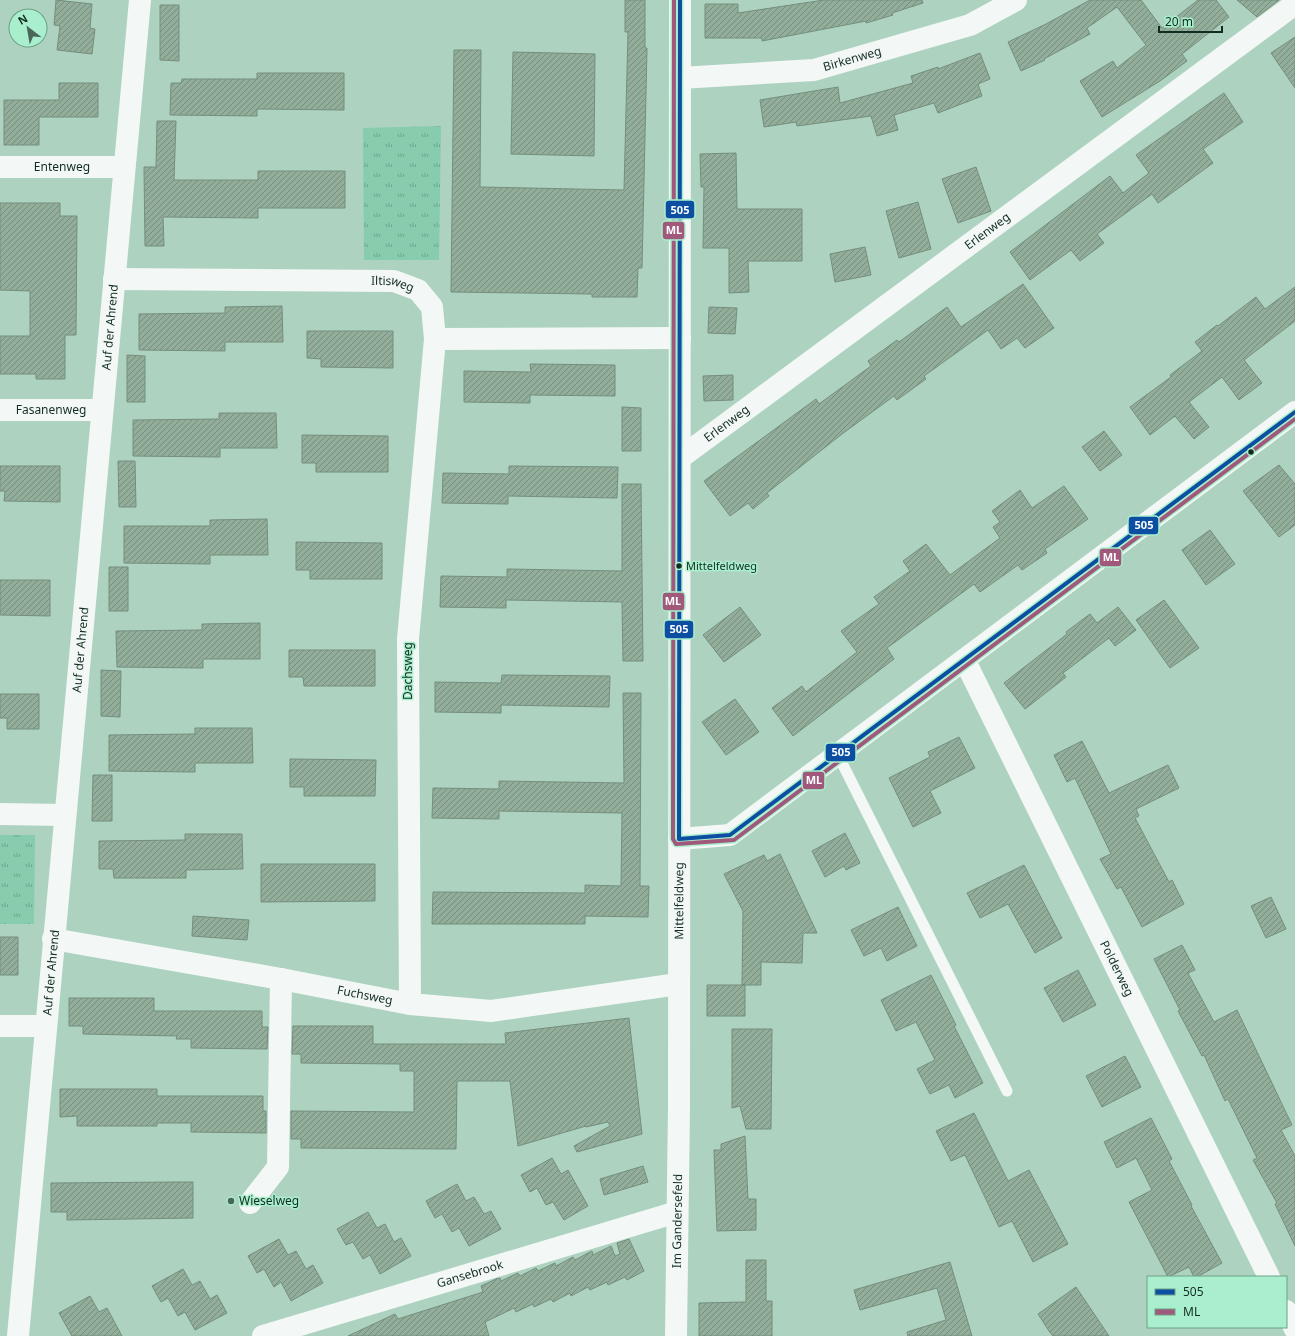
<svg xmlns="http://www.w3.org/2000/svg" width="1295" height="1336" font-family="'Noto Sans',sans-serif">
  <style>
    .park { fill: url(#park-tufts) }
    .building { fill: url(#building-hatch); stroke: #758e7d }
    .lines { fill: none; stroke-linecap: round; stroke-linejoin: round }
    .lane { stroke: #f3f8f6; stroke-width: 11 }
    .street { stroke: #f3f8f6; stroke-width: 22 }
    .bus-1-casing { stroke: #aaefcd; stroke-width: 7 }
    .bus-2-casing { stroke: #aaefcd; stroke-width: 7 }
    .bus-1 { stroke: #0b4ea2; stroke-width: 4 }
    .bus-2 { stroke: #a0587b; stroke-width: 4 }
    .bus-dot { fill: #112d21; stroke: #aaefcd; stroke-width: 1.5 }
    .poi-dot { fill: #486759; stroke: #aaefcd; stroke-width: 1.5 }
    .labels { text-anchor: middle; stroke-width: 3; stroke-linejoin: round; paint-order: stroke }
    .bus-label { font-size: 11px; fill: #112d21; stroke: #aaefcd; text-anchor: start }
    .street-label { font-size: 12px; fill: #112d21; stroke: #aaefcd }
    .poi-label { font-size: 12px; fill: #112d21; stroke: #aaefcd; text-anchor: start }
    .line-badge { stroke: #aaefcd; stroke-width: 1.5 }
    .badge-label { font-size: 11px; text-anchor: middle; font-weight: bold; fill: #fff }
  </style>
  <defs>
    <pattern id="park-tufts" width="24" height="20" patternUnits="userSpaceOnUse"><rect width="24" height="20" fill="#86ccad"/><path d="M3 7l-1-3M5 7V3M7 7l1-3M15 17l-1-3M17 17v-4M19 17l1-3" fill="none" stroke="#6ca68c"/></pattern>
    <pattern id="building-hatch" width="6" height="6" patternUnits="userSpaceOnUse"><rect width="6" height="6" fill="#92ae9a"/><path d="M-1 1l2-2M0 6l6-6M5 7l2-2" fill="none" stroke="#768e7d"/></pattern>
  </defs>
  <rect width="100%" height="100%" fill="#add2c0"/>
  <path class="park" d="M 441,126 L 439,260 L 364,260 L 363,128 Z
    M 0,835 L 35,835 L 34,924 L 0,924 Z"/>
  <path class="building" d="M 56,0 L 92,4 L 90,28 L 95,29 L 92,54 L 57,50 L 60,26 L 54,25 Z
    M 625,0 L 645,0 L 645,48 L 647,48 L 642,268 L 638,268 L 637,297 L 592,297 L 592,294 L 451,292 L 454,50 L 481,50 L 480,187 L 624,190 L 628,32 L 625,32 Z
    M 824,0 L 922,0 L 923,3 L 892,13 L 893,15 L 866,23 L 866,21 L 762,41 L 762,38 L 705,38 L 705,4 L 738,4 L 738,13 Z
    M 1090,0 L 1141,0 L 1162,28 L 1198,0 L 1216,0 L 1229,17 L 1182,54 L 1187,61 L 1160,81 L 1102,117 L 1080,81 L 1113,61 L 1117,68 L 1146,45 L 1117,7 L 1087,28 L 1090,34 L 1044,59 L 1045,60 L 1021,71 L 1008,42 L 1046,24 Z
    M 1237,0 L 1279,0 L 1257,17 Z
    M 160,5 L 179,5 L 179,61 L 160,60 Z
    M 1295,37 L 1295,88 L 1271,53 Z
    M 513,52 L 595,54 L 594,156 L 511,154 Z
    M 980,53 L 990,79 L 978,84 L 982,96 L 938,113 L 934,103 L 894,115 L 898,130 L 877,136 L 871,116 L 797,126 L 796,122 L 764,127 L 760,100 L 838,87 L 840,103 L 913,83 L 911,76 L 938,67 L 938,69 Z
    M 257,73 L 344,73 L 344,110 L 257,109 L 257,116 L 170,115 L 171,83 L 181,83 L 182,79 L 257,79 Z
    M 59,83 L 98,83 L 98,117 L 39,117 L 39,145 L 4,145 L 4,100 L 59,100 Z
    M 1224,93 L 1243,122 L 1203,149 L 1213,163 L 1158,203 L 1152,194 L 1097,234 L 1104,243 L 1080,261 L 1071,250 L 1030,280 L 1010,252 L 1110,176 L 1123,193 L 1149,173 L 1136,155 Z
    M 157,121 L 176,121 L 174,180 L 258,180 L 258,171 L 345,171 L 345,208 L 258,208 L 258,218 L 163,217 L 164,246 L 145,246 L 144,167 L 156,167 Z
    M 736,153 L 737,209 L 802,209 L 802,261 L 748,261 L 749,292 L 729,293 L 729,248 L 703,248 L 704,187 L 701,187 L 700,154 Z
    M 976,167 L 991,211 L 958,223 L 942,179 Z
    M 918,202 L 931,249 L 899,258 L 886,211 Z
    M 0,203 L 60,203 L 60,216 L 77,216 L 76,335 L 65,335 L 65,379 L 36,379 L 36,374 L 0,374 L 0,336 L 30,336 L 30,291 L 0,290 Z
    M 865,247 L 871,275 L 835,282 L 830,254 Z
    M 1023,284 L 1054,328 L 1025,348 L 1017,338 L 1001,349 L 988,330 L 924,376 L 926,379 L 897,400 L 894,396 L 842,434 L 767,493 L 769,496 L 753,509 L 748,503 L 730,516 L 704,481 L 816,399 L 819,404 L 871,366 L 868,361 L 897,340 L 899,342 L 947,307 L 961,327 Z
    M 1295,287 L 1295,321 L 1244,360 L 1262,383 L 1239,400 L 1222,377 L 1189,402 L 1209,427 L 1194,439 L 1175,416 L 1150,435 L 1130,407 L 1171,377 L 1170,375 L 1202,351 L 1195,342 L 1217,325 L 1218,326 L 1256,297 L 1265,309 Z
    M 282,306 L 283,342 L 225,342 L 225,351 L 139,350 L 139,314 L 225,313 L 225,307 Z
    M 709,307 L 737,308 L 735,334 L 708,333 Z
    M 307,331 L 393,331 L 393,368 L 321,367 L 321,359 L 307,358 Z
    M 127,355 L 145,356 L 145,402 L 127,402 Z
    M 530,364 L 615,365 L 615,396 L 530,395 L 530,403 L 464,402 L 464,371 L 531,372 Z
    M 733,375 L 733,400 L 704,401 L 703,376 Z
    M 622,407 L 641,408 L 641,451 L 622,451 Z
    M 219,413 L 276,413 L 277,448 L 220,448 L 220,457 L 133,456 L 133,420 L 219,419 Z
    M 1104,431 L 1122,455 L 1100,471 L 1082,447 Z
    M 302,435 L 388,436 L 388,472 L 316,472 L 316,463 L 302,463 Z
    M 118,461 L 135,461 L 136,507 L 119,507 Z
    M 1279,465 L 1295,484 L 1295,525 L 1279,537 L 1243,491 Z
    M 0,466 L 60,466 L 60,502 L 4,501 L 5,491 L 0,491 Z
    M 509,466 L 618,467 L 617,498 L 508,496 L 508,504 L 442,503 L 443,473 L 509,474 Z
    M 622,484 L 641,484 L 643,661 L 623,661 L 622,602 L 506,600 L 506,608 L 440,607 L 441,576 L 507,577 L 507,569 L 622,571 Z
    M 1064,486 L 1088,519 L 1045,549 L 1047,553 L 1022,570 L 1018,565 L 980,592 L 974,584 L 887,648 L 894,659 L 793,736 L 772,708 L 802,686 L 806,692 L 857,652 L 841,631 L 879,604 L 874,597 L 910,571 L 903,561 L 926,544 L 950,575 L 1000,538 L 993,527 L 1000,522 L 992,511 L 1020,490 L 1032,508 Z
    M 267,519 L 268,555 L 210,555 L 210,564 L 124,563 L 124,526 L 210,526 L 210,520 Z
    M 1210,530 L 1235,564 L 1206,585 L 1182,550 Z
    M 296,542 L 382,543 L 382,579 L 310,579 L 310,570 L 296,570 Z
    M 109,567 L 128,567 L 128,611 L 109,611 Z
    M 0,580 L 50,580 L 50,616 L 0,615 Z
    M 1164,600 L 1199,648 L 1170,668 L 1136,620 Z
    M 740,607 L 761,635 L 724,662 L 703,635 Z
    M 1118,607 L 1136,630 L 1115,646 L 1109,638 L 1063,673 L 1066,677 L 1025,709 L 1004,683 L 1067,634 L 1066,632 L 1090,614 L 1097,623 Z
    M 260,623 L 260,659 L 203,659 L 203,668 L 117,667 L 116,631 L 202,630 L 202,624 Z
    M 289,650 L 375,650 L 375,686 L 304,686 L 303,677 L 289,677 Z
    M 101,670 L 121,671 L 120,717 L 101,716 Z
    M 502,675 L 610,676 L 609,707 L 501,705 L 501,713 L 435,712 L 435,682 L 501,683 Z
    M 623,693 L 641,693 L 640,886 L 649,886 L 648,917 L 585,916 L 585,924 L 432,924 L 433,892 L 585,893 L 585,885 L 621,886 L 622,813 L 499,811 L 499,819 L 432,818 L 433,788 L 499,789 L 499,781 L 624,783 Z
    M 0,694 L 39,694 L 39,729 L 7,729 L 7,718 L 0,718 Z
    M 735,699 L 759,732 L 726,755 L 702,722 Z
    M 195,728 L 252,728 L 253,763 L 195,763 L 195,772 L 109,771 L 109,735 L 195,734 Z
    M 959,737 L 975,768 L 930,791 L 941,813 L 913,827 L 889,778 L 930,757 L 928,752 Z
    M 1082,741 L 1109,793 L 1168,765 L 1179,788 L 1136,809 L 1139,816 L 1135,818 L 1169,882 L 1172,880 L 1184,904 L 1142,927 L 1121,887 L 1117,889 L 1100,859 L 1111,854 L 1075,778 L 1067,782 L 1054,755 Z
    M 290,759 L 376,760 L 375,796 L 304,796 L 304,787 L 290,787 Z
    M 93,775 L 112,775 L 112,821 L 92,821 Z
    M 845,833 L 860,863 L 846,870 L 844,866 L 825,877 L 812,851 Z
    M 185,834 L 242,834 L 243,869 L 186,870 L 186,878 L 114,878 L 113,869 L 99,869 L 99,841 L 185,840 Z
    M 780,854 L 817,933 L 803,933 L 802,963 L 761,962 L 761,985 L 742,985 L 743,911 L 724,874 L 764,855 L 767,861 Z
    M 261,864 L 375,864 L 375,901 L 261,902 Z
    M 1024,865 L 1062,938 L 1035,953 L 1008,904 L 980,918 L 967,893 Z
    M 1271,897 L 1286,929 L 1266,938 L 1251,906 Z
    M 898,907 L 917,946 L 887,961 L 881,948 L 864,956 L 851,930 Z
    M 193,916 L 249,920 L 247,940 L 192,936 Z
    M 0,937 L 18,937 L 18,975 L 0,975 Z
    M 1182,945 L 1195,970 L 1188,973 L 1214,1022 L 1237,1010 L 1292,1125 L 1281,1130 L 1295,1156 L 1295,1246 L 1275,1204 L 1277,1203 L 1253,1160 L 1257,1158 L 1228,1099 L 1225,1101 L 1204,1055 L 1202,1056 L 1178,1011 L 1180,1010 L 1154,959 Z
    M 1078,970 L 1096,1005 L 1063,1022 L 1044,988 Z
    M 931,975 L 956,1025 L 954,1026 L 983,1083 L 955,1098 L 949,1085 L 930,1094 L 917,1069 L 935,1060 L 916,1022 L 896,1031 L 881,1000 Z
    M 707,985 L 745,985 L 745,1016 L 707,1016 Z
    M 69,998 L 154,998 L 154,1011 L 262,1011 L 262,1027 L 268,1027 L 267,1049 L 191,1048 L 191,1039 L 176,1039 L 177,1036 L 83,1034 L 83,1026 L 69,1026 Z
    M 629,1018 L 642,1134 L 577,1152 L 574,1146 L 610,1126 L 608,1122 L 586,1127 L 586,1126 L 518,1146 L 510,1081 L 457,1081 L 456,1149 L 301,1148 L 301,1139 L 291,1139 L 291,1111 L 414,1112 L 414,1071 L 400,1071 L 400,1064 L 301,1063 L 301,1054 L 292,1054 L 293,1026 L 373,1026 L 373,1044 L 506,1044 L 505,1033 Z
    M 732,1029 L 772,1029 L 771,1129 L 746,1129 L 740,1106 L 732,1108 Z
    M 1125,1056 L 1141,1087 L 1102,1107 L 1086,1076 Z
    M 60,1089 L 157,1089 L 157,1096 L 263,1096 L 263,1111 L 266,1111 L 266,1133 L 191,1132 L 191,1123 L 157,1123 L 157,1126 L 77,1126 L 77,1116 L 60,1117 Z
    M 974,1113 L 1008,1181 L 1029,1170 L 1068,1244 L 1033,1262 L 1012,1221 L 999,1227 L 965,1155 L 951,1161 L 936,1131 Z
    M 1151,1118 L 1172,1159 L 1169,1161 L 1192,1205 L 1191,1206 L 1222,1263 L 1197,1277 L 1194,1277 L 1189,1267 L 1168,1277 L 1129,1202 L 1152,1190 L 1136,1158 L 1117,1168 L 1104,1142 Z
    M 745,1136 L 748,1199 L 756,1199 L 756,1230 L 717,1231 L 714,1150 L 721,1150 L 721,1144 Z
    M 552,1158 L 561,1174 L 568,1170 L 588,1206 L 564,1220 L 553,1202 L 546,1205 L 537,1188 L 530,1192 L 521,1175 Z
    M 643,1166 L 648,1182 L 604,1195 L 600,1179 Z
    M 179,1182 L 193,1182 L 193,1218 L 67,1220 L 67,1212 L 51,1212 L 51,1183 Z
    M 457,1184 L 466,1201 L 474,1197 L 484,1214 L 491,1211 L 501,1229 L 469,1246 L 459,1228 L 452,1232 L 442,1214 L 435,1218 L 426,1201 Z
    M 368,1212 L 377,1228 L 385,1224 L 394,1242 L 401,1238 L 411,1256 L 380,1274 L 370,1255 L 363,1259 L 353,1242 L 346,1245 L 337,1229 Z
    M 279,1239 L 288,1255 L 296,1251 L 306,1269 L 313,1265 L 323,1283 L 291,1301 L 281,1282 L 274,1287 L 264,1269 L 257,1273 L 248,1256 Z
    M 629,1239 L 644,1271 L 627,1280 L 625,1277 L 608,1285 L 607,1282 L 590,1290 L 588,1287 L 571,1296 L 570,1293 L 553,1302 L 551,1299 L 534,1307 L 533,1304 L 516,1312 L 514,1308 L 485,1322 L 489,1336 L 348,1336 L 395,1314 L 398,1319 L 483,1292 L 481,1286 L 496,1279 L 500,1278 L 501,1281 L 518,1273 L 520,1276 L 536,1268 L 538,1271 L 555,1263 L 556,1266 L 573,1257 L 575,1260 L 592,1251 L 593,1255 L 611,1246 L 615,1256 L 620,1254 L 617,1243 Z
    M 746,1260 L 766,1260 L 766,1301 L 772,1301 L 772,1336 L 699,1336 L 699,1303 L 746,1302 Z
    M 950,1262 L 972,1336 L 908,1336 L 907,1332 L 946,1320 L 937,1288 L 860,1310 L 854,1290 Z
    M 183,1269 L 192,1285 L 200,1281 L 210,1299 L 217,1295 L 227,1313 L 195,1330 L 185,1312 L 178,1316 L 168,1298 L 161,1302 L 152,1286 Z
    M 1076,1287 L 1109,1336 L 1053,1336 L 1049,1331 L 1038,1314 Z
    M 90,1296 L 99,1312 L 107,1308 L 122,1336 L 72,1336 L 59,1313 Z"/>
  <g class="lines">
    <path class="lane" d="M 838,755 L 1007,1091"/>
    <g class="street">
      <path id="s1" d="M 680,78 L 814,70 L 970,25 L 1016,0"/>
      <path id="s2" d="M 0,167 L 124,167"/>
      <path id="s3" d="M 114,279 L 394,281 L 418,290 L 432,307 L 435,339 L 680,338"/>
      <path id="s4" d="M 0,410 L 102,410"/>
      <path id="s5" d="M 680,458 L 1295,4"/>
      <path id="s6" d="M 965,661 L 1269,1277"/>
      <path d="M 0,814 L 65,815"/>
      <path d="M 679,839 L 730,835 L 1295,412"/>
      <path id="s7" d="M 53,939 L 281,979 L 410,1004 L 491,1011 L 678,984"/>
      <path d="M 410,1004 L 408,639 L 435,339"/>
      <path d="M 0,1026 L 46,1026"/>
      <path d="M 250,1203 L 278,1167 L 281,979"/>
      <path d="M 1286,1311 L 1295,1329"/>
      <path id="s8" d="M 18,1336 L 140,0"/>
      <path id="s9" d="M 263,1336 L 677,1212"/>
      <path id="s10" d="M 676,1336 L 679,1106 L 680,0"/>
    </g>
    <g class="bus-1-casing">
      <path id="bus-1" d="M 679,839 L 680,0
        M 679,839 L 730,835 L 1295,412"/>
    </g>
    <g class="bus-2-casing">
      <path id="bus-2" d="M 674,0 L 673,839 L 676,844 L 734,840 L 1295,419"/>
    </g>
    <use href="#bus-1" class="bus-1"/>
    <use href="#bus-2" class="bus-2"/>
  </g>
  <g class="bus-dot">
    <circle cx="1251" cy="452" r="3.5"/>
    <circle cx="679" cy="566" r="3.5"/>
  </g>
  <circle class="poi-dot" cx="231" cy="1201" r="4"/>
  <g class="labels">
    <g class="bus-label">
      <text x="686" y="570">Mittelfeldweg</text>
    </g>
    <g class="street-label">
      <text dy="4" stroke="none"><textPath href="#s1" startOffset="174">Birkenweg</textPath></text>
      <text dy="4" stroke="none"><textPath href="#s2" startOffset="62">Entenweg</textPath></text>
      <text dy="4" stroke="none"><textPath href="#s5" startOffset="382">Erlenweg</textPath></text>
      <text dy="4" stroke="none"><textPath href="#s3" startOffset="279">Iltisweg</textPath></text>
      <text dy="4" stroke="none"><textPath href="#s8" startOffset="1013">Auf der Ahrend</textPath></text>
      <text dy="4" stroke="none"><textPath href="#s4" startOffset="51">Fasanenweg</textPath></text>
      <text dy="4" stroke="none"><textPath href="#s5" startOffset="58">Erlenweg</textPath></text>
      <text dy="4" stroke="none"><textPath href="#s8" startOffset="689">Auf der Ahrend</textPath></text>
      <text transform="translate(408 671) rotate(-90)" y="4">Dachsweg</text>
      <text dy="4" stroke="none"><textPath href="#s10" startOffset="435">Mittelfeldweg</textPath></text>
      <text dy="4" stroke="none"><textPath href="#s6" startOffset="343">Polderweg</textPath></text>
      <text dy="4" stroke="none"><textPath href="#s8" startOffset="365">Auf der Ahrend</textPath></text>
      <text dy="4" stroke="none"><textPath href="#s7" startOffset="317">Fuchsweg</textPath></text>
      <text dy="4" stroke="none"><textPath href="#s10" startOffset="115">Im Gandersefeld</textPath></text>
      <text dy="4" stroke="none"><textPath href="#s9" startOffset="216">Gansebrook</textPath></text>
    </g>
    <g class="poi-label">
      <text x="239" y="1205">Wieselweg</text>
    </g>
  </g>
  <g class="line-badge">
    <rect x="665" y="200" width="30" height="19" rx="4" fill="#0b4ea2"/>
    <rect x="662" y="221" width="23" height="19" rx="4" fill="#a0587b"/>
    <rect x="1128" y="516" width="31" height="19" rx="4" fill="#0b4ea2"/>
    <rect x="1099" y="548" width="23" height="19" rx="4" fill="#a0587b"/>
    <rect x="662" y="592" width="23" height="19" rx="4" fill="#a0587b"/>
    <rect x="664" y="620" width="30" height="19" rx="4" fill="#0b4ea2"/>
    <rect x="825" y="743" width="31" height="19" rx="4" fill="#0b4ea2"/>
    <rect x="802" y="771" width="23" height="19" rx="4" fill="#a0587b"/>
  </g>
  <g class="badge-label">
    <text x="680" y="214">505</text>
    <text x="674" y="234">ML</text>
    <text x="1144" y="529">505</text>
    <text x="1111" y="561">ML</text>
    <text x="673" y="605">ML</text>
    <text x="679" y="633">505</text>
    <text x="841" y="756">505</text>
    <text x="814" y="784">ML</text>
  </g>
  <rect x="1147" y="1276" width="140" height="52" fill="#aaefcd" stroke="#6da188"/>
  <rect x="1155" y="1289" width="20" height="6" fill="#0b4ea2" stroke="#6da188"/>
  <text x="1183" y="1296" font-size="12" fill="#112d21">505</text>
  <rect x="1155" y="1309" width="20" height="6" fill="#a0587b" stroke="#6da188"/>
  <text x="1183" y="1316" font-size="12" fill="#112d21">ML</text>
  <g transform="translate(28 28) rotate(329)"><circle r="19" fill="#aaefcd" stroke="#6da188"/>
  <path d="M0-3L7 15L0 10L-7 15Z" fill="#486759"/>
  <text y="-6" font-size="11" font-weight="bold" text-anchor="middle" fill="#112d21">N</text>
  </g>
  <path d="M1159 26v6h63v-6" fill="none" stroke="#112d21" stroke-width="2"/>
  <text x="1165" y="26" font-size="12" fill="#112d21" stroke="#aaefcd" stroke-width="3" paint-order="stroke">20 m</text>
</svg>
